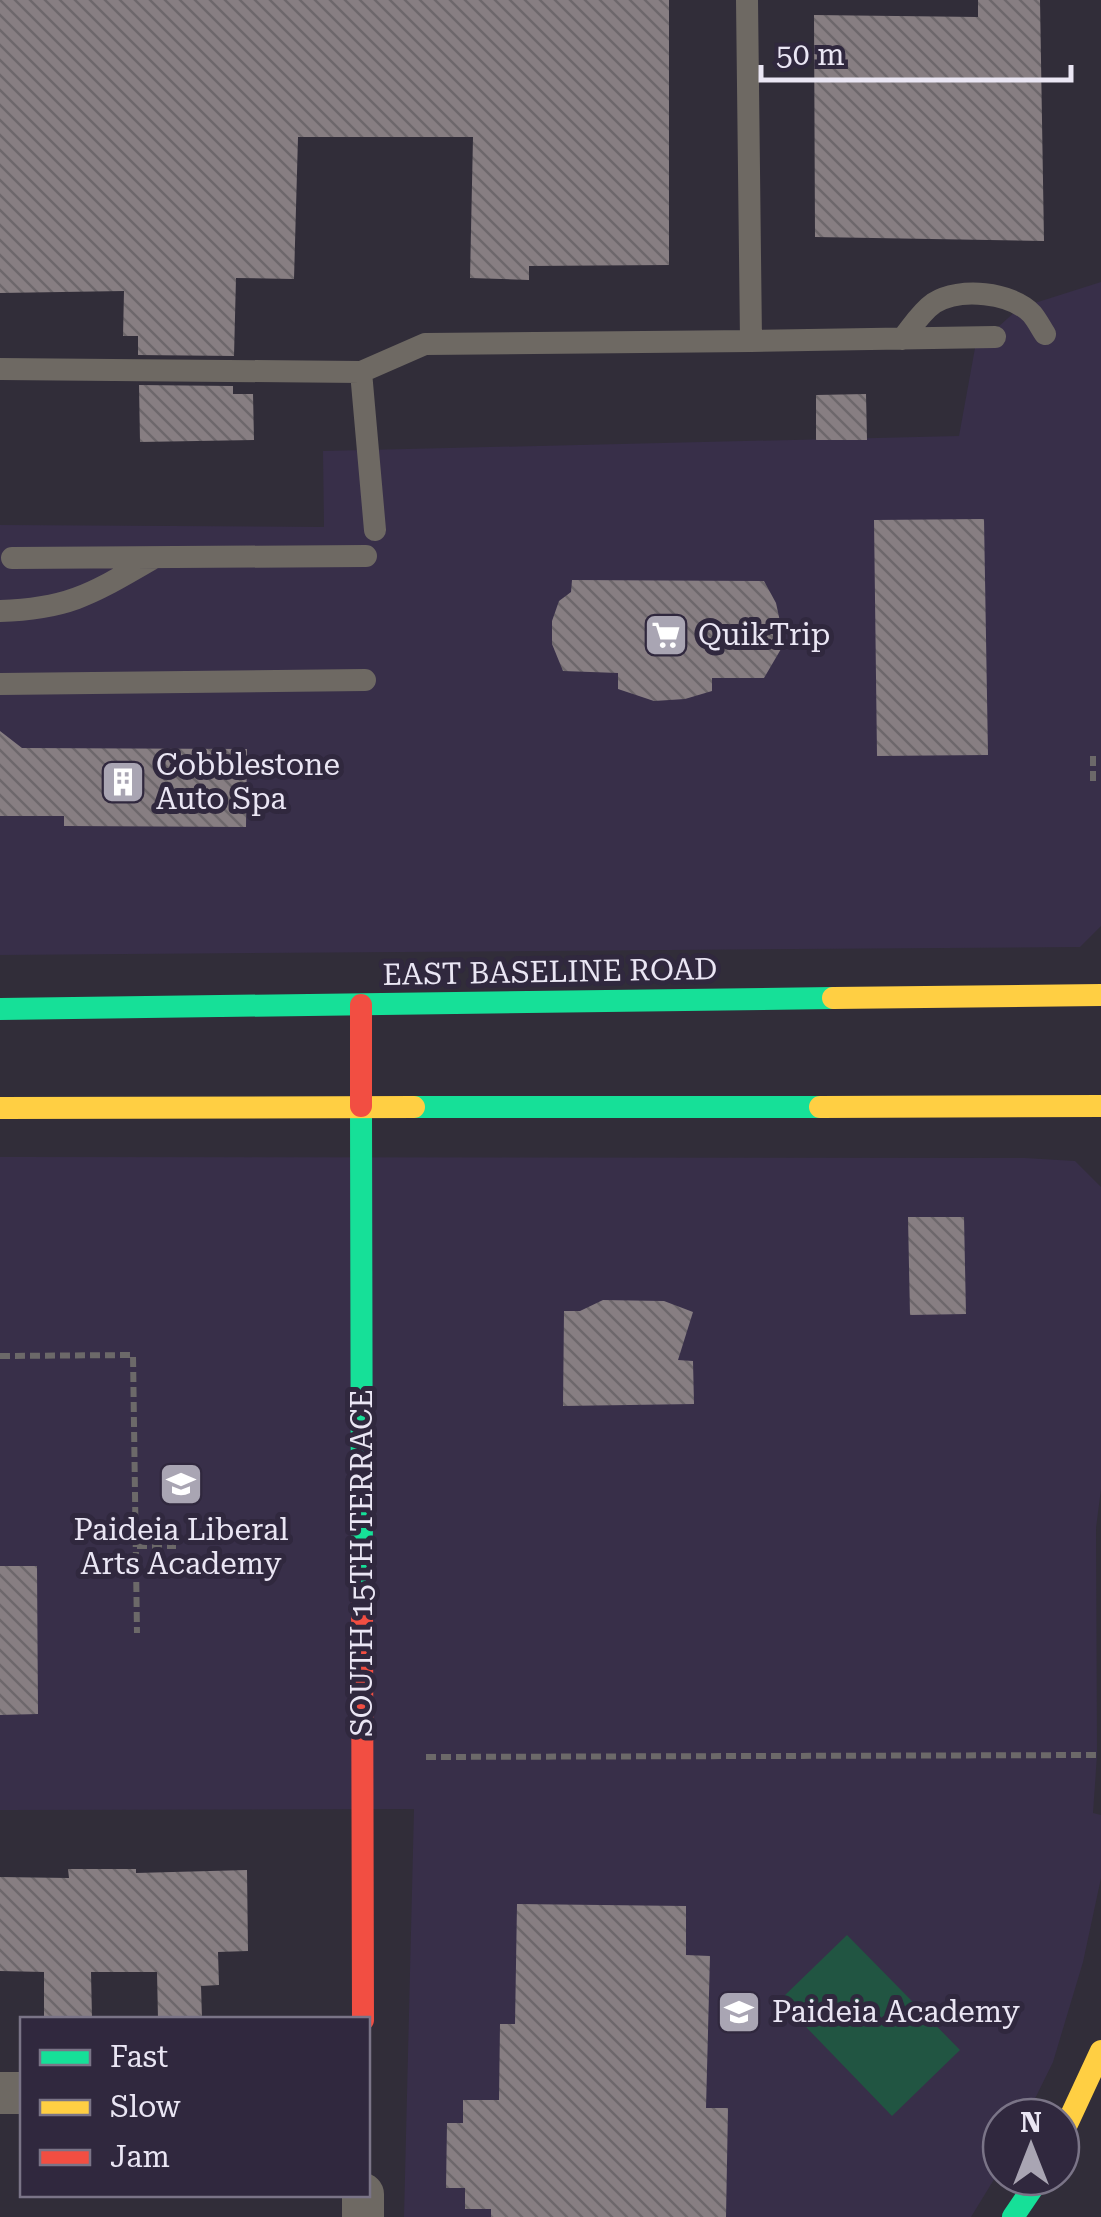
<svg xmlns="http://www.w3.org/2000/svg" width="1101" height="2217" font-family="'Roboto Serif',serif">
  <style>
    .built { fill: #382f49 }
    .park { fill: #215542 }
    .building { fill: url(#building-back-hatch) }
    .lines { fill: none; stroke-linecap: round; stroke-linejoin: round }
    .path { stroke: #6c6969; stroke-width: 6; stroke-dasharray: 10 5; stroke-linecap: butt }
    .lane { stroke: #6e6963; stroke-width: 22 }
    .street { stroke: #6e6963; stroke-width: 42 }
    .fast { stroke: #16e098; stroke-width: 22 }
    .slow { stroke: #ffcf43; stroke-width: 22 }
    .jam { stroke: #f24e42; stroke-width: 22 }
    .labels { text-anchor: middle; stroke-width: 10; stroke-linejoin: round; paint-order: stroke }
    .poi-label { font-size: 30px; fill: #eae6f4; stroke: #30283e; text-anchor: start }
    .street-label { font-size: 30px; fill: #eae6f4; stroke: #30283e }
  </style>
  <defs>
    <pattern id="building-back-hatch" width="6" height="6" patternUnits="userSpaceOnUse" patternTransform="scale(2.5)"><rect width="6" height="6" fill="#877e82"/><path d="M-1 5l2 2M0 0l6 6M5-1l2 2" fill="none" stroke="#6d676b"/></pattern>
  </defs>
  <rect width="100%" height="100%" fill="#312d39"/>
  <path class="built" d="M 1101,282 L 1101,926 L 1080,947 L 0,955 L 0,525 L 324,527 L 323,451 L 959,436 L 975,348 L 1019,308 Z
    M 0,1157 L 1025,1158 L 1075,1161 L 1101,1187 L 1101,1489 L 1096,1528 L 1097,1755 L 1093,1813 L 1101,1815 L 1101,1878 L 1083,1962 L 1053,2062 L 1026,2117 L 1001,2117 L 1001,2168 L 971,2217 L 404,2217 L 414,1809 L 0,1810 Z"/>
  <path class="park" d="M 847,1935 L 960,2050 L 892,2116 L 780,2000 Z"/>
  <path class="building" d="M 0,0 L 669,0 L 669,265 L 529,266 L 529,280 L 470,278 L 473,137 L 298,137 L 294,279 L 236,278 L 234,356 L 138,355 L 138,336 L 123,336 L 124,291 L 0,293 Z
    M 978,0 L 1040,0 L 1044,241 L 815,237 L 814,15 L 978,17 Z
    M 139,385 L 233,386 L 233,394 L 253,394 L 254,440 L 140,442 Z
    M 866,394 L 867,440 L 816,440 L 816,395 Z
    M 984,519 L 988,755 L 877,756 L 874,520 Z
    M 572,580 L 764,581 L 776,603 L 781,626 L 781,649 L 764,678 L 712,678 L 712,691 L 685,699 L 654,701 L 618,689 L 618,673 L 563,671 L 552,644 L 552,621 L 559,601 L 571,592 Z
    M 0,731 L 22,748 L 247,749 L 246,827 L 64,826 L 64,816 L 0,816 Z
    M 908,1217 L 964,1217 L 966,1314 L 910,1315 Z
    M 603,1300 L 664,1301 L 693,1312 L 678,1360 L 693,1361 L 694,1404 L 563,1406 L 564,1311 L 580,1311 Z
    M 0,1566 L 37,1566 L 38,1714 L 0,1715 Z
    M 68,1869 L 136,1869 L 136,1873 L 247,1870 L 248,1951 L 218,1952 L 219,1985 L 201,1986 L 202,2018 L 158,2019 L 157,1972 L 91,1972 L 92,2018 L 44,2019 L 44,1972 L 0,1971 L 0,1877 L 69,1878 Z
    M 517,1904 L 686,1906 L 686,1955 L 710,1956 L 706,2108 L 728,2108 L 726,2217 L 491,2217 L 491,2209 L 465,2209 L 465,2188 L 446,2188 L 447,2123 L 463,2123 L 463,2100 L 499,2100 L 500,2024 L 515,2024 Z"/>
  <g class="lines">
    <path class="path" d="M 1093,756 L 1093,781
      M 0,1356 L 133,1355 L 137,1633
      M 137,1546 L 176,1546
      M 426,1757 L 1097,1755"/>
    <path class="lane" d="M 902,339 C 912,327 921,312 934,303 C 960,287 1011,292 1032,314 C 1037,320 1041,328 1045,334
      M 751,341 L 995,337
      M 0,369 L 361,372 L 425,344 L 751,341 L 747,0
      M 361,372 L 375,530
      M 12,558 L 366,556
      M 0,611 C 69,609 93,593 152,559
      M 0,684 L 365,680"/>
    <path class="street" d="M 0,2093 L 22,2093
      M 363,2194 L 363,2217"/>
    <path class="fast" d="M 0,1009 L 833,998
      M 361,1106 L 362,1599
      M 414,1107 L 820,1107
      M 1013,2217 L 1040,2177"/>
    <path class="slow" d="M 833,998 L 1101,995
      M 820,1107 L 1101,1106
      M 0,1108 L 414,1107
      M 1061,2137 L 1101,2051"/>
    <path class="jam" d="M 361,1005 L 361,1106
      M 362,1599 L 363,2020"/>
  </g>
  <defs>
    <g id="supermarket-square" transform="scale(2.25)"><rect x="-9" y="-9" width="18" height="18" rx="4" fill="#a9a5b3" stroke="#30283e"/><path d="M-6-5.5h2.5l.6 2H6L4.5 2H-2.5L-4.4-4H-6ZM-1.5 3.2a1.3 1.3 0 1 0 .1 0ZM3 3.2a1.3 1.3 0 1 0 .1 0Z" fill="#fff"/></g>
    <g id="building-square" transform="scale(2.25)"><rect x="-9" y="-9" width="18" height="18" rx="4" fill="#a9a5b3" stroke="#30283e"/><path d="M-4-6H4V6H1V3H-1V6H-4ZM-2.5-4.3h1.7v1.8h-1.7ZM.8-4.3h1.7v1.8H.8ZM-2.5-1h1.7V.8h-1.7ZM.8-1h1.7V.8H.8Z" fill="#fff"/></g>
    <g id="school-square" transform="scale(2.25)"><rect x="-9" y="-9" width="18" height="18" rx="4" fill="#a9a5b3" stroke="#30283e"/><path d="M0-5L7-2L0 1L-7-2ZM-4 1L0 2.5L4 1V4Q0 6-4 4Z" fill="#fff"/></g>
  </defs>
  <g fill-rule="evenodd">
    <use href="#supermarket-square" x="666" y="635"/>
    <use href="#building-square" x="123" y="782"/>
    <use href="#school-square" x="181" y="1484"/>
    <use href="#school-square" x="739" y="2012"/>
  </g>
  <g class="labels">
    <g class="poi-label">
      <text x="698" y="645">QuikTrip</text>
      <text x="156" y="775">Cobblestone<tspan x="156" dy="34">Auto Spa</tspan></text>
      <text x="181" y="1540" text-anchor="middle">Paideia Liberal<tspan x="181" dy="34">Arts Academy</tspan></text>
      <text x="772" y="2022">Paideia Academy</text>
    </g>
    <g class="street-label">
      <text transform="translate(550 972) rotate(-1)" y="10">EAST BASELINE ROAD</text>
      <text transform="translate(362 1563) rotate(-90)" y="10">SOUTH 15TH TERRACE</text>
    </g>
  </g>
  <rect x="20" y="2017" width="350" height="180" fill="#30283e" stroke="#7a7487" stroke-width="2.5"/>
  <rect x="40" y="2050" width="50" height="15" fill="#16e098" stroke="#7a7487" stroke-width="2.5"/>
  <text x="110" y="2067" font-size="30" fill="#eae6f4">Fast</text>
  <rect x="40" y="2100" width="50" height="15" fill="#ffcf43" stroke="#7a7487" stroke-width="2.5"/>
  <text x="110" y="2117" font-size="30" fill="#eae6f4">Slow</text>
  <rect x="40" y="2150" width="50" height="15" fill="#f24e42" stroke="#7a7487" stroke-width="2.5"/>
  <text x="110" y="2167" font-size="30" fill="#eae6f4">Jam</text>
  <g transform="translate(1031 2147)"><circle r="48" fill="#30283e" stroke="#7a7487" stroke-width="2.5"/>
  <path d="M0-8L18 38L0 25L-18 38Z" fill="#a9a5b3"/>
  <text y="-15" font-size="28" font-weight="bold" text-anchor="middle" fill="#eae6f4">N</text>
  </g>
  <path d="M761 65v15h310v-15" fill="none" stroke="#eae6f4" stroke-width="5"/>
  <text x="776" y="65" font-size="30" fill="#eae6f4" stroke="#30283e" stroke-width="8" paint-order="stroke">50 m</text>
</svg>
